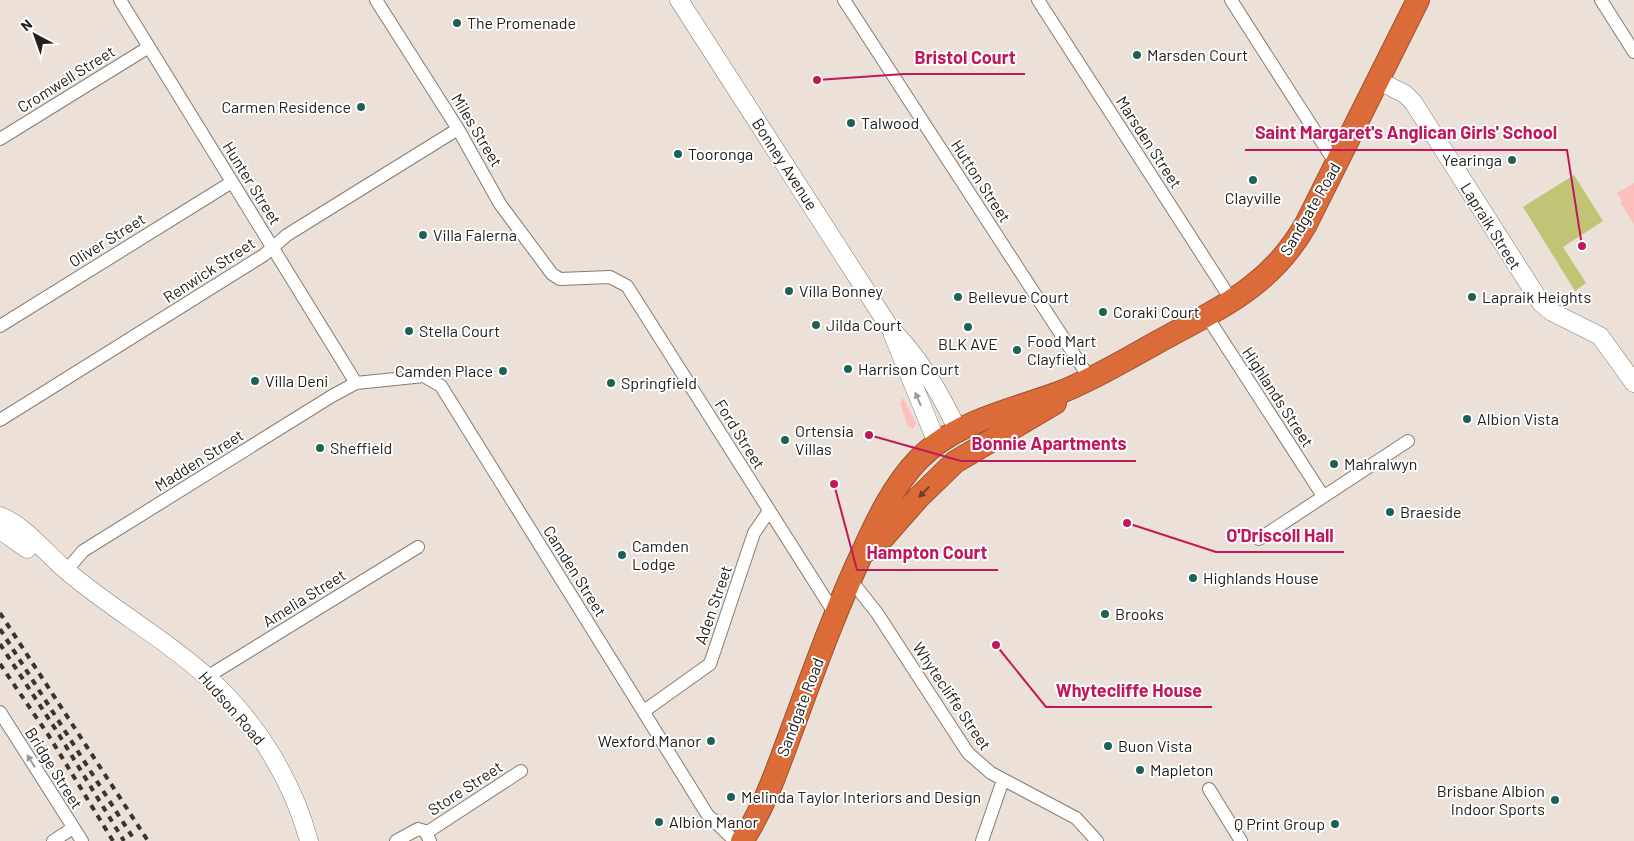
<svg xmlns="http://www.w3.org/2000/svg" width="1634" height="841" font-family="Barlow,sans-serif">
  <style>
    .green { fill: #fdbebc }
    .water { fill: #c1c475 }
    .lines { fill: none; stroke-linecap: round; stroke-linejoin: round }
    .street-casing { stroke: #857c74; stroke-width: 14 }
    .secondary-casing { stroke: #857c74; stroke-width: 19 }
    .highway-casing { stroke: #9b512e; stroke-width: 24 }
    .street { stroke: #fff; stroke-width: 12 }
    .secondary { stroke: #fff; stroke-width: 18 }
    .highway { stroke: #db6b38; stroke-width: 22 }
    .rail { stroke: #383530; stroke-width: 4; stroke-dasharray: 6 6; stroke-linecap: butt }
    .oneway { fill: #9c9b99 }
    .oneway2 { fill: #6d3e27 }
    .poi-dot { fill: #1d6355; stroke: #fff; stroke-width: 2 }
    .labels { text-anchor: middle; stroke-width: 4; stroke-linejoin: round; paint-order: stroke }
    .poi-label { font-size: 16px; fill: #23201c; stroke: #fff; text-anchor: start }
    .street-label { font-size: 16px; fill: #23201c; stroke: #fff }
    .leader { fill: none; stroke: #c2185b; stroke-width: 2 }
    .callout-dot { fill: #c2185b; stroke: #fff; stroke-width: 2 }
    .callout-label { font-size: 18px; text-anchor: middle; font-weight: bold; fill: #c2185b; stroke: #fff; stroke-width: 4; stroke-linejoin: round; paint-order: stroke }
  </style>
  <rect width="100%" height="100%" fill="#ebe1d8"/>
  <path class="green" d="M 1634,183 L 1634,224 L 1620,202 L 1622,201 L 1617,193 Z
    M 903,398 L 916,423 L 913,429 L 908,426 L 900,403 Z"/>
  <path class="water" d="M 1574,175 L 1603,221 L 1563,247 L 1586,283 L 1575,291 L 1523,207 Z"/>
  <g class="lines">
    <g class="street-casing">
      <path id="street" d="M 120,0 L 356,383
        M 376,0 L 458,129 L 500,204 L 552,274 L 560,279 L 610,277 L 627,286 L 835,614
        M 844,0 L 1090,379
        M 1038,0 L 1232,301
        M 1231,0 L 1336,164
        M 1601,0 L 1634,52
        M 0,139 L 149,47
        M 1206,315 L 1323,496
        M 0,326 L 232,182
        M 0,420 L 264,255 L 287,235 L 458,129
        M 1259,539 L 1408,441
        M 66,571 L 83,551 L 332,396 L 356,383 L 424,376 L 441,386 L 707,814 L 735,841
        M 850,579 L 877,613 L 968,753 L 991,773 L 1076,818 L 1097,841
        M 207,677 L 418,547
        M 644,711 L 710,664 L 754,533 L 769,511
        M 0,712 L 82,841
        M 1209,789 L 1241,841
        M 426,833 L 521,771
        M 53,841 L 73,828
        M 396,841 L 418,829 L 425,831 L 430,841
        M 982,841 L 1003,780"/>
    </g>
    <g class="secondary-casing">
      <path id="secondary" d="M 679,0 L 890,328 C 919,357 941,394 958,431
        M 1379,81 L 1405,94 L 1413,102 L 1541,303 L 1552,312 L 1600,336 L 1634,383
        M 893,335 L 933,433 L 939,442
        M 0,516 C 27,527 45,553 67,571 C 111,609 163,637 206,676 C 255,719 292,779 309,841
        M 0,530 L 27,549"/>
    </g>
    <g class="highway-casing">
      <path id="highway" d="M 873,549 L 918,498 L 955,462 L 1055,403
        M 742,841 C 766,805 779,764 794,724 C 816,664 838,604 865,547 C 879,516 895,484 918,460 C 955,421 1013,410 1061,392 C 1094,379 1125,360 1156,343 C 1217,309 1270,288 1306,224 L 1418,0"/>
    </g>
    <use href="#street" class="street"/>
    <use href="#secondary" class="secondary"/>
    <use href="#highway" class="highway"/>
    <path class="rail" d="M 0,613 L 148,841
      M 0,629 L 135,841
      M 0,644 L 56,730 L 124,841
      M 0,664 L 49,736 L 113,841"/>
  </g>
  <defs><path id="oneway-solid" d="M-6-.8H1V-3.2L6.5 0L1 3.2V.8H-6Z" transform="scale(1.25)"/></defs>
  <g class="oneway">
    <use href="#oneway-solid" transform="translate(918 399) rotate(-113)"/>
    <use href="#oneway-solid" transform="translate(31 761) rotate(-122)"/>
  </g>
  <use class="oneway2" href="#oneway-solid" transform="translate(924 492) rotate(134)"/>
  <g class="poi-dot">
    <circle cx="457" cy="23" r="5"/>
    <circle cx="1137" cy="55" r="5"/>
    <circle cx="361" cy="107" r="5"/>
    <circle cx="851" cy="123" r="5"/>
    <circle cx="678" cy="154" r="5"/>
    <circle cx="1512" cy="160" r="5"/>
    <circle cx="1253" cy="180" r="5"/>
    <circle cx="423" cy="235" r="5"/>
    <circle cx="789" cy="291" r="5"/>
    <circle cx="958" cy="297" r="5"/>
    <circle cx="1472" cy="297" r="5"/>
    <circle cx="1103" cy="312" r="5"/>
    <circle cx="816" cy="325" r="5"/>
    <circle cx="968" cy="327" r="5"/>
    <circle cx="409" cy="331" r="5"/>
    <circle cx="1017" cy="350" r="5"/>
    <circle cx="848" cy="369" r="5"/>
    <circle cx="503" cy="371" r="5"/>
    <circle cx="255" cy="381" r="5"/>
    <circle cx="611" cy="383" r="5"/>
    <circle cx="1467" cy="419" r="5"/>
    <circle cx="785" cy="440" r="5"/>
    <circle cx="320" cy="448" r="5"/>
    <circle cx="1334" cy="464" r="5"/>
    <circle cx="1390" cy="512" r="5"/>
    <circle cx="622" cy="555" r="5"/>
    <circle cx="1193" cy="578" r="5"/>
    <circle cx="1105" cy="614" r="5"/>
    <circle cx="711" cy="741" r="5"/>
    <circle cx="1108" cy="746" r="5"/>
    <circle cx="1140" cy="770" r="5"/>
    <circle cx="731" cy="797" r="5"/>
    <circle cx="1555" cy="800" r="5"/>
    <circle cx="659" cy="822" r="5"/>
    <circle cx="1335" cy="824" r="5"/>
  </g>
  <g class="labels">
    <g class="poi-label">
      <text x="467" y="29">The Promenade</text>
      <text x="1147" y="61">Marsden Court</text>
      <text x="351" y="113" text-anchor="end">Carmen Residence</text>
      <text x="861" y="129">Talwood</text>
      <text x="688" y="160">Tooronga</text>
      <text x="1502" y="166" text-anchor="end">Yearinga</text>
      <text x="1253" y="204" text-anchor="middle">Clayville</text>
      <text x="433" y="241">Villa Falerna</text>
      <text x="799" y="297">Villa Bonney</text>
      <text x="968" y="303">Bellevue Court</text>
      <text x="1482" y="303">Lapraik Heights</text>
      <text x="1113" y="318">Coraki Court</text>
      <text x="826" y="331">Jilda Court</text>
      <text x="419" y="337">Stella Court</text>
      <text x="1027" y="347">Food Mart<tspan x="1027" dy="18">Clayfield</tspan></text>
      <text x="968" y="350" text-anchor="middle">BLK AVE</text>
      <text x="858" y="375">Harrison Court</text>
      <text x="493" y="377" text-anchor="end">Camden Place</text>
      <text x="265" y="387">Villa Deni</text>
      <text x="621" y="389">Springfield</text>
      <text x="1477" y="425">Albion Vista</text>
      <text x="795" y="437">Ortensia<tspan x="795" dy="18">Villas</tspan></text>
      <text x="330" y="454">Sheffield</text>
      <text x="1344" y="470">Mahralwyn</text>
      <text x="1400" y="518">Braeside</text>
      <text x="632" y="552">Camden<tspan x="632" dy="18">Lodge</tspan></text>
      <text x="1203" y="584">Highlands House</text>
      <text x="1115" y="620">Brooks</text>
      <text x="701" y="747" text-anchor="end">Wexford Manor</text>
      <text x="1118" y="752">Buon Vista</text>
      <text x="1150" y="776">Mapleton</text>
      <text x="1545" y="797" text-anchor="end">Brisbane Albion<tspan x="1545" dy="18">Indoor Sports</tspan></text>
      <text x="741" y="803">Melinda Taylor Interiors and Design</text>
      <text x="669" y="828">Albion Manor</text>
      <text x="1325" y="830" text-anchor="end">Q Print Group</text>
    </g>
    <g class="street-label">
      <text transform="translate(66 79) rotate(-32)" y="6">Cromwell Street</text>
      <text transform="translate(477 130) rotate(59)" y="6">Miles Street</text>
      <text transform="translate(1149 142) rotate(57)" y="6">Marsden Street</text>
      <text transform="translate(785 164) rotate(57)" y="6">Bonney Avenue</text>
      <text transform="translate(981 181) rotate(57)" y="6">Hutton Street</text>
      <text transform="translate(252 183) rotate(58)" y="6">Hunter Street</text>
      <text transform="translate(1310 209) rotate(-60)" y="6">Sandgate Road</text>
      <text transform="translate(1491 226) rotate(58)" y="6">Lapraik Street</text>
      <text transform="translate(107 240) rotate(-32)" y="6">Oliver Street</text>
      <text transform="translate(209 270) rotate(-33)" y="6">Renwick Street</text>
      <text transform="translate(1278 397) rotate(57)" y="6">Highlands Street</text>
      <text transform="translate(740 434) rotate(58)" y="6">Ford Street</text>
      <text transform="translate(199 460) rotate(-32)" y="6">Madden Street</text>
      <text transform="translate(575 571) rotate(58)" y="6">Camden Street</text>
      <text transform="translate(304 598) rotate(-32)" y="6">Amelia Street</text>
      <text transform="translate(713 605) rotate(-71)" y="6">Aden Street</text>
      <text transform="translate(952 696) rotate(56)" y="6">Whytecliffe Street</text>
      <text transform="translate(800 707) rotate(-69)" y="6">Sandgate Road</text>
      <text transform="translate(232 708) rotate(49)" y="6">Hudson Road</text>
      <text transform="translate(54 768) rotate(58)" y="6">Bridge Street</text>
      <text transform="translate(465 788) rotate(-33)" y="6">Store Street</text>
    </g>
  </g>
  <path class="leader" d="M817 80L904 74H1025M1582 246L1567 150H1245M869 435L961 461H1136M1127 523L1216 552H1344M834 484L857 570H998M996 645L1046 707H1212"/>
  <g class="callout-dot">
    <circle cx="817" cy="80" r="5"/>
    <circle cx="1582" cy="246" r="5"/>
    <circle cx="869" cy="435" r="5"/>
    <circle cx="1127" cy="523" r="5"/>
    <circle cx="834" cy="484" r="5"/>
    <circle cx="996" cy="645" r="5"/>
  </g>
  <g class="callout-label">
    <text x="965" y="64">Bristol Court</text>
    <text x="1406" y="139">Saint Margaret's Anglican Girls' School</text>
    <text x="1049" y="450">Bonnie Apartments</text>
    <text x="1280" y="542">O'Driscoll Hall</text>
    <text x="927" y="559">Hampton Court</text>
    <text x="1129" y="697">Whytecliffe House</text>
  </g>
  <g transform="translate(35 35) rotate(319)" stroke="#ffffff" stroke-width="4" paint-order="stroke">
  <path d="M0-4L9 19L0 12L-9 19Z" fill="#23201c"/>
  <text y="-8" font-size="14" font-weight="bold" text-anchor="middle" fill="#23201c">N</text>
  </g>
</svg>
